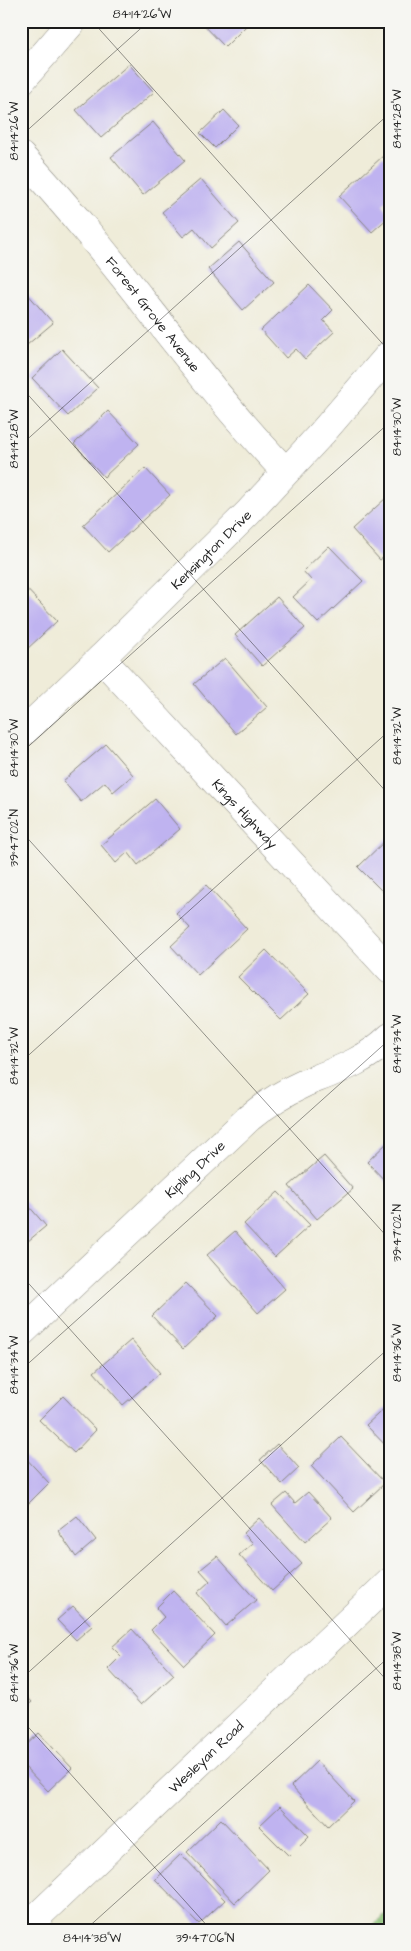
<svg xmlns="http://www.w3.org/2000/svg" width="411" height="1951" font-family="'Architects Daughter',sans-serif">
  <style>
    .grass { fill: url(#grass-dots); stroke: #54704a }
    .building { fill: #bfb3f0 }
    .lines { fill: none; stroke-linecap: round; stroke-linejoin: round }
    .minor-casing { stroke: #86847a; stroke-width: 29 }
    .minor { stroke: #fff; stroke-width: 28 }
    .ticks { fill: none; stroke: #1c1c1c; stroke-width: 1; stroke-opacity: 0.45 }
    .labels { text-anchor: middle; stroke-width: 4; stroke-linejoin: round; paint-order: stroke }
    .street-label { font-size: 14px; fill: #1c1c1c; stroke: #f6f6f2 }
    .neatline { fill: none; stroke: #1c1c1c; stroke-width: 2 }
    .ticks-label { font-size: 12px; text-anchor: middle; fill: #1c1c1c }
  </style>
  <defs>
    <pattern id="grass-dots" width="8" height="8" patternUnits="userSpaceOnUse" patternTransform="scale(1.25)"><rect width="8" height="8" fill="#8dc477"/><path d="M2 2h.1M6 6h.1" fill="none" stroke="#79a866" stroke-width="1.8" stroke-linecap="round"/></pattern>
  </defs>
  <rect width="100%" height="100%" fill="#f6f6f2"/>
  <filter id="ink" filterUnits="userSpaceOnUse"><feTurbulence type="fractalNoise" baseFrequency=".02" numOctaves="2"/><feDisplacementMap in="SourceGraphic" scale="10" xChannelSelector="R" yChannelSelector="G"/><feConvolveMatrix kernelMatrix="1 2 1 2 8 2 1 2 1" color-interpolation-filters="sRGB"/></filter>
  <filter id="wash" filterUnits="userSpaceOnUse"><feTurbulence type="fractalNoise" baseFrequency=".0096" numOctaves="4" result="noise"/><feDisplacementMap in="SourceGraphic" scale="20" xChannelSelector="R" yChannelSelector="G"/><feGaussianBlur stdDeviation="1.12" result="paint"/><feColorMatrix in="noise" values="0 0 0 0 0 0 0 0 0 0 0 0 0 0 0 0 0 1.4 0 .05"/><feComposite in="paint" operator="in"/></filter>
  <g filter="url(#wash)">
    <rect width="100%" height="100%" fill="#efecd9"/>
    <path class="grass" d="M 390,1910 L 390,1930 L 368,1930 Z"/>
    <g id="blocks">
      <path class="building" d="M 200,21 L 251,21 L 225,47 Z
        M 129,64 L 154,92 L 101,138 L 76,110 Z
        M 224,110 L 238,125 L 215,148 L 200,133 Z
        M 153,122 L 185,160 L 143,195 L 111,157 Z
        M 390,133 L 390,143 L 385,137 Z
        M 383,156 L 390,163 L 390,199 L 383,205 L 390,216 L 372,232 L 339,196 Z
        M 201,179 L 239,223 L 211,248 L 194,228 L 183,237 L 162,212 Z
        M 239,242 L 274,282 L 243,310 L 208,269 Z
        M 309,285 L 333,310 L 323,320 L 334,332 L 305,359 L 296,349 L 286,358 L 261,330 Z
        M 26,292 L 53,323 L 21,350 L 21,295 Z
        M 62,349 L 98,388 L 68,416 L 32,378 Z
        M 108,411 L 139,444 L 104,477 L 74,444 Z
        M 145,468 L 170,495 L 108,552 L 83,525 Z
        M 386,498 L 390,502 L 390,552 L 380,560 L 352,529 Z
        M 329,546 L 363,581 L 318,623 L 293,597 L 311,580 L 303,571 Z
        M 21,583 L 57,621 L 25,651 L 21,647 Z
        M 277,597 L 305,628 L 262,666 L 235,635 Z
        M 225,658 L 267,707 L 236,734 L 194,684 Z
        M 106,744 L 133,775 L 113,792 L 105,782 L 81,802 L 63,781 Z
        M 155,799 L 180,829 L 138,865 L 128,852 L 116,863 L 101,845 Z
        M 390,836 L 390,899 L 358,867 Z
        M 206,885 L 247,929 L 198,975 L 171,946 L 190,928 L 176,913 Z
        M 266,950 L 309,994 L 281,1020 L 238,977 Z
        M 390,1140 L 390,1186 L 367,1162 Z
        M 324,1156 L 353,1189 L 317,1219 L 289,1186 Z
        M 278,1192 L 310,1225 L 275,1257 L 244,1224 Z
        M 21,1197 L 46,1226 L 21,1247 Z
        M 235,1231 L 285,1289 L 258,1313 L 207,1255 Z
        M 186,1283 L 218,1316 L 183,1349 L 152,1316 Z
        M 131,1340 L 160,1373 L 123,1405 L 94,1372 Z
        M 63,1396 L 96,1430 L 74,1453 L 39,1420 Z
        M 390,1403 L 390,1450 L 366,1425 Z
        M 341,1437 L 385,1483 L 354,1512 L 311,1466 Z
        M 277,1444 L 299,1468 L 282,1484 L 260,1460 Z
        M 21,1453 L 49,1483 L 28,1504 L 21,1497 Z
        M 308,1492 L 332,1518 L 305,1542 L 272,1505 L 286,1493 L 295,1503 Z
        M 77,1516 L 96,1540 L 76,1557 L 58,1531 Z
        M 259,1518 L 302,1564 L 272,1591 L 239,1555 L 253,1543 L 243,1533 Z
        M 217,1556 L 256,1600 L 226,1626 L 197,1593 L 210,1581 L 200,1570 Z
        M 173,1591 L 215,1635 L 184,1665 L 151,1630 L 164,1617 L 156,1608 Z
        M 73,1606 L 92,1626 L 76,1640 L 57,1620 Z
        M 132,1629 L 174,1675 L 141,1705 L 108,1669 L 121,1656 L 112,1647 Z
        M 21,1690 L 32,1702 L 21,1711 Z
        M 39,1733 L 72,1768 L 48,1791 L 21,1763 L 21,1750 Z
        M 317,1761 L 354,1801 L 328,1826 L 291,1786 Z
        M 280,1806 L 309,1836 L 289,1856 L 259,1826 Z
        M 221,1819 L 269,1870 L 235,1903 L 187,1852 Z
        M 181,1854 L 225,1900 L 199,1924 L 155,1879 Z"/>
    </g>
  </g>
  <g filter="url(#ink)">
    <use href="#blocks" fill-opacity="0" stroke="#86847a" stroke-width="1"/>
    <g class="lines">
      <g class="minor-casing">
        <g id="minor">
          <path d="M 21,81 L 73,21"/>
          <path id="s1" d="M 21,156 C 115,256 191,372 285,471"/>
          <path id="s2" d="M 101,658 L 390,970"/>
          <path id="s3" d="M 21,734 L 101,658 L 248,513 L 322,433 L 390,354"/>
          <path id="s4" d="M 21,1333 L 249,1118 C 266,1104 285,1092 305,1083 C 338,1070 364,1062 390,1037"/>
          <path id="s5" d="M 23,1930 L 390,1582"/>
        </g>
      </g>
      <use href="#minor" class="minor"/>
    </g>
  </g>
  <path class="ticks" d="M 92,21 L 390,352M 21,136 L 149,21M 21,387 L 390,796M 21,445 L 390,113M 21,753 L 390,422M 21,831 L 390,1240M 21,1062 L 390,730M 21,1275 L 390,1684M 21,1370 L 390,1039M 21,1679 L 390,1347M 21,1719 L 211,1930M 85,1930 L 390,1656"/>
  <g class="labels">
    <g class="street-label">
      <text dy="5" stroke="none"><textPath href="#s1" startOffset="206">Forest Grove Avenue</textPath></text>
      <text dy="5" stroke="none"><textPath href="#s3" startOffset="265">Kensington Drive</textPath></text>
      <text dy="5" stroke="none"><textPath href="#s2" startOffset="212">Kings Highway</textPath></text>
      <text dy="5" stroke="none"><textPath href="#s4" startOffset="239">Kipling Drive</textPath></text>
      <text dy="5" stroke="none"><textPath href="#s5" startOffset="252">Wesleyan Road</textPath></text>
    </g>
  </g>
  <rect width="411" height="1951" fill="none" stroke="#f6f6f2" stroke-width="55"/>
  <rect x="28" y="28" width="356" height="1896" class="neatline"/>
  <g class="ticks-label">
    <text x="142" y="18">84°14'26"W</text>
    <text transform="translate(397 119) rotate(-90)" y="4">84°14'28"W</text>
    <text transform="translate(14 131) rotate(-90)" y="4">84°14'26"W</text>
    <text transform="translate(397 427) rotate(-90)" y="4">84°14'30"W</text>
    <text transform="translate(14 439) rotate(-90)" y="4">84°14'28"W</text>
    <text transform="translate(397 736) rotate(-90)" y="4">84°14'32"W</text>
    <text transform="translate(14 748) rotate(-90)" y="4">84°14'30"W</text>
    <text transform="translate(14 838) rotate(-90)" y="4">39°47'02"N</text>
    <text transform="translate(397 1044) rotate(-90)" y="4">84°14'34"W</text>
    <text transform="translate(14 1056) rotate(-90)" y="4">84°14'32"W</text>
    <text transform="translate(397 1233) rotate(-90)" y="4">39°47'02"N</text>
    <text transform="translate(397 1353) rotate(-90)" y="4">84°14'36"W</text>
    <text transform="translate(14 1365) rotate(-90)" y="4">84°14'34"W</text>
    <text transform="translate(397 1661) rotate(-90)" y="4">84°14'38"W</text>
    <text transform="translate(14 1673) rotate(-90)" y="4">84°14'36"W</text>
    <text x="92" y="1942">84°14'38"W</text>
    <text x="205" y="1942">39°47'06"N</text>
  </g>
</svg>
